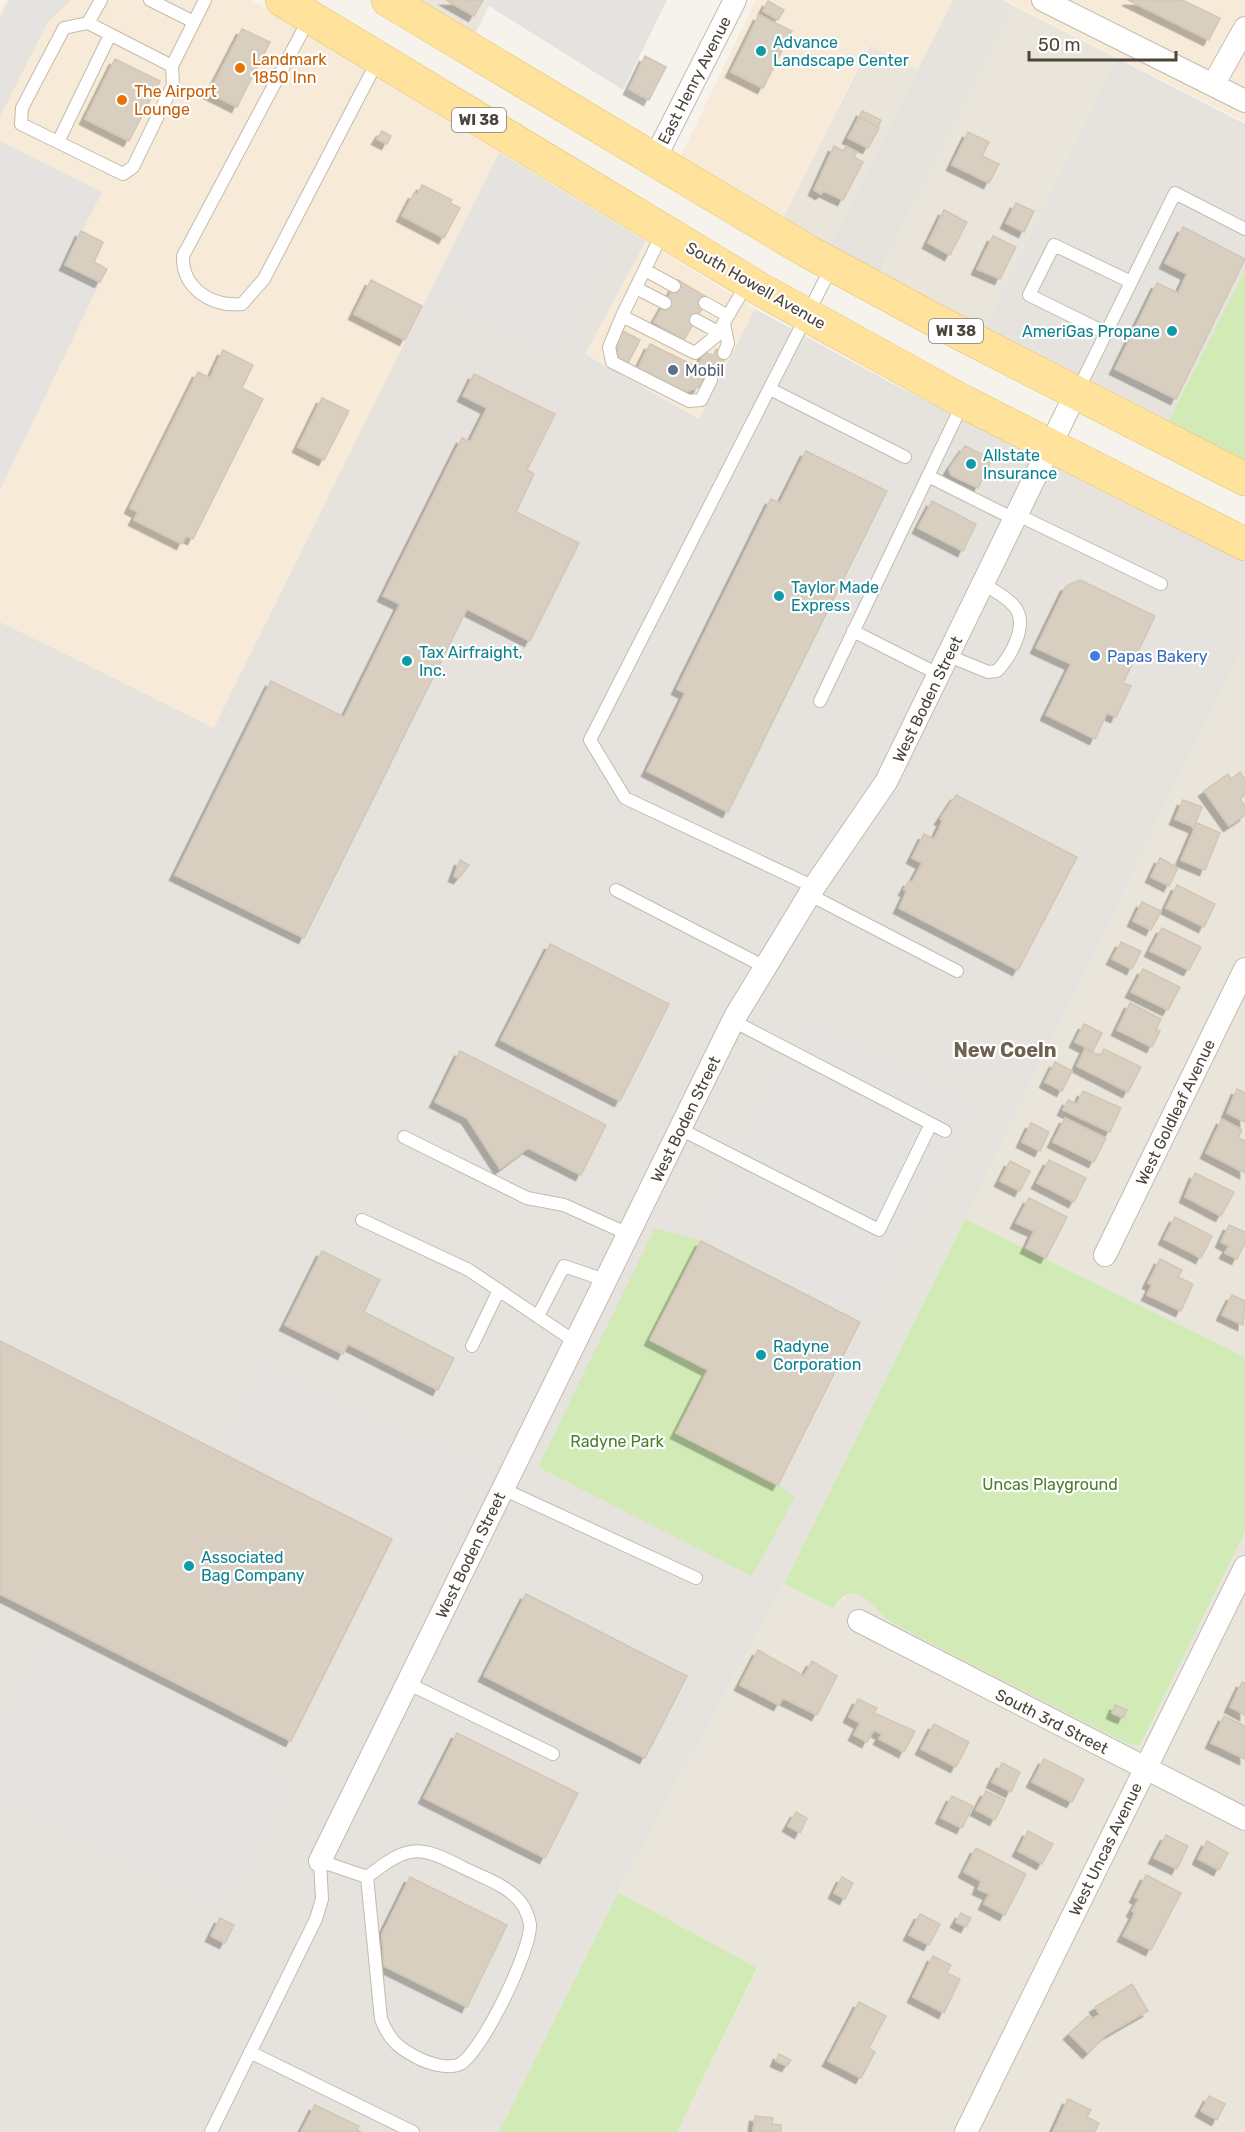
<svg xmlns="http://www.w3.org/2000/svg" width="1245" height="2132" font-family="Rubik,sans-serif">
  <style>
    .residential { fill: #eae5da }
    .commercial { fill: #f7ead8 }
    .industrial { fill: #e6e2dd }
    .green { fill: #d2eab5 }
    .parking { fill: #e5e3e0 }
    .building { fill: #d8cfc1; stroke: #d3c7b4; stroke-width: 1.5; filter: url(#shadow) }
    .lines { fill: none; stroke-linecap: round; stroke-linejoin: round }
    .service-casing { stroke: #c2bbae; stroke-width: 14 }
    .minor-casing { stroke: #c2bbae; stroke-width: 24 }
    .primary-casing { stroke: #e6c16a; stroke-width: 34 }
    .service { stroke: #fff; stroke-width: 12 }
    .minor { stroke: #fff; stroke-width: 22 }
    .primary { stroke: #ffe39c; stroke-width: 33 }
    .culture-dot { fill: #0f9aa8; stroke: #fff; stroke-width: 2 }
    .food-dot { fill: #e8710a; stroke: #fff; stroke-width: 2 }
    .service-dot { fill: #5c6f8a; stroke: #fff; stroke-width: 2 }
    .shop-dot { fill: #3f7fe0; stroke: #fff; stroke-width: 2 }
    .labels { text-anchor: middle; stroke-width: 4.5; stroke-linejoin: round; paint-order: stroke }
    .shield { fill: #fff; stroke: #817c74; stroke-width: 1.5 }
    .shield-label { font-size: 15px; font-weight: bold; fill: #4b4439 }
    .culture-label { font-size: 16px; fill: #0d838f; stroke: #fff; text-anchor: start }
    .food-label { font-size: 16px; fill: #c56008; stroke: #fff; text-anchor: start }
    .street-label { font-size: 16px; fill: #4b4439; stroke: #fff }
    .service-label { font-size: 16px; fill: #4e5e75; stroke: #fff; text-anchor: start }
    .shop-label { font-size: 16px; fill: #366cbe; stroke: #fff; text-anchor: start }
    .park-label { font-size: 16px; fill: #4a7f2a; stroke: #fff }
    .quarter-label { font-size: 20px; font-weight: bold; fill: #6e6250; stroke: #fff }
  </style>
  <defs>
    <filter id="shadow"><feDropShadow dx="-5.5" dy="5.5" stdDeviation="0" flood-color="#0004"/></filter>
  </defs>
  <rect width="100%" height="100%" fill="#f6f3ec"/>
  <path class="residential" d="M 412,0 L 492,0 L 473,38 Z
    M 1014,6 L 1117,58 L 982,331 L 878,277 Z
    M 870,45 L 918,70 L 828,248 L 782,220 Z
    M 1245,642 L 1245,1357 L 965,1219 Z
    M 1245,1532 L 1245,2132 L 677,2132 L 757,1969 L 618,1892 L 784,1584 L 832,1609 L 847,1595 L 856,1593 L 867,1597 L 889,1621 L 905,1630 L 1140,1745 Z"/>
  <path class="commercial" d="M 6,0 L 251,0 L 499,152 L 214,729 L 0,622 L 0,11 Z
    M 756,0 L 953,0 L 918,70 L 869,45 L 782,220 L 680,158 Z
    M 1005,0 L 1245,0 L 1245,122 Z
    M 646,241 L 755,309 L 700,419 L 585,354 Z"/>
  <path class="industrial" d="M 953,0 L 1003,0 L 1014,6 L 878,277 L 828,248 Z
    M 1117,58 L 1245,124 L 1245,270 L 1167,424 L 982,331 Z
    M 499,152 L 646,241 L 585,354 L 699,419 L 755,309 L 897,386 L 1245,561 L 1245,642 L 965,1219 L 784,1584 L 618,1892 L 499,2132 L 0,2132 L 0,622 L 214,728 Z"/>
  <path class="green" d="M 1245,270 L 1245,463 L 1167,424 Z
    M 965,1219 L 1245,1357 L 1245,1532 L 1140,1745 L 1128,1744 L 905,1630 C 900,1627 893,1624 888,1620 C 870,1605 855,1575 833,1609 L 784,1584 Z
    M 655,1228 L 701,1241 L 650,1340 L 708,1370 L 676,1433 L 778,1485 L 795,1497 L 752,1576 L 538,1467 Z
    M 618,1892 L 757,1968 L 677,2132 L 499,2132 Z"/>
  <path class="parking" d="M 9,0 L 71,0 L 48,22 L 0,116 L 0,17 Z
    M 492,0 L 667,0 L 623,90 L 489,6 Z
    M 0,141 L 102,192 L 65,265 L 100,282 L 0,490 Z
    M 500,160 L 612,229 L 553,345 L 437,286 Z
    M 806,1027 L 967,1108 L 860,1322 L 701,1241 Z
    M 265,1372 L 472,1474 L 435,1548 L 229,1446 Z
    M 55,1642 L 263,1743 L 252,1766 L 283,1781 L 240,1868 L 230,1864 L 214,1897 L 0,1790 L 0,1752 Z"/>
  <path class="building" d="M 446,0 L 483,0 L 474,16 Z
    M 1128,0 L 1182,0 L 1220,18 L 1209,40 Z
    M 768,1 L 784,10 L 778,20 L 763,11 Z
    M 759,15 L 792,31 L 763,88 L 731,72 Z
    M 242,29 L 270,42 L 237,107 L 209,93 Z
    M 645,56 L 666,67 L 649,100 L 629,89 Z
    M 115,59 L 160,81 L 129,141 L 85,119 Z
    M 862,111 L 881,120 L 878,127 L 859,117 Z
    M 859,117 L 879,128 L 868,148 L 848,138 Z
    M 382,131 L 391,136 L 387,144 L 377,139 Z
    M 968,132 L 989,142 L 982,156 L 999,164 L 989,183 L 952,165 Z
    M 834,146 L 843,151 L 846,146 L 857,152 L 854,157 L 863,162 L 843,200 L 824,191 L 821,194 L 814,190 Z
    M 422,185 L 452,200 L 450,203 L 460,208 L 444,238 L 402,216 L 414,193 L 417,195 Z
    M 1016,203 L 1034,211 L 1024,232 L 1006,223 Z
    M 944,210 L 967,222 L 950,255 L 928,243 Z
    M 1183,227 L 1245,259 L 1176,399 L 1115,369 L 1157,283 L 1178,293 L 1187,274 L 1165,263 Z
    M 81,231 L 103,242 L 94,262 L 107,269 L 100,282 L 65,265 Z
    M 993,236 L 1016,247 L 1000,279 L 977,269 Z
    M 371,280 L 422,306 L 405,340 L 354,314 Z
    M 678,280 L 708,298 L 684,340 L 654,322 Z
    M 623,331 L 640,340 L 628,363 L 618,358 L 617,342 Z
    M 650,344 L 697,367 L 705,352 L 713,356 L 716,349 L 727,355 L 714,381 L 704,376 L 699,387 L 686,392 L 638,368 Z
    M 223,350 L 253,365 L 242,388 L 263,399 L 193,539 L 186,536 L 182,544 L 134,520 L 138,512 L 130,508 L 198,372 L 210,378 Z
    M 474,374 L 555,414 L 527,470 L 534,474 L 516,512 L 579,543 L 530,641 L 467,609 L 304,938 L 175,875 L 271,681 L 344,717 L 400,604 L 383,596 L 462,438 L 470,442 L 487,408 L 463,396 Z
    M 322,398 L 349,411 L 324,460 L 298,447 Z
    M 965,446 L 992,459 L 978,488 L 951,475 L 949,469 Z
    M 806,451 L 887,491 L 728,812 L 647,771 L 685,693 L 677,689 L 771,499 L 780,503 Z
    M 932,501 L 976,524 L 963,551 L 918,528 Z
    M 1080,580 L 1155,616 L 1123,683 L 1131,686 L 1116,717 L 1107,713 L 1095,739 L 1046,715 L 1071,664 L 1036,648 L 1066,586 Z
    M 1240,772 L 1245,780 L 1245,795 L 1240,799 L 1245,806 L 1245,815 L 1229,826 L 1204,791 L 1228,774 L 1231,779 Z
    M 956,795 L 1077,857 L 1018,970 L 899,908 L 907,891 L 904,890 L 909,881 L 912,882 L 922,863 L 912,858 L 924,834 L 934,839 L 943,820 L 940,819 Z
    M 1183,800 L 1202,807 L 1194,827 L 1175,819 Z
    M 1197,823 L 1220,833 L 1205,870 L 1181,860 Z
    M 1160,858 L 1178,868 L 1169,886 L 1151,877 Z
    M 460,860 L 469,865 L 459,878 L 454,876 Z
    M 1177,885 L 1215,904 L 1204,927 L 1166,908 Z
    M 1142,902 L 1161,911 L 1151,930 L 1133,921 Z
    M 1162,928 L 1201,947 L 1189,970 L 1150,951 Z
    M 1121,942 L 1141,951 L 1132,969 L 1112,959 Z
    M 550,944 L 669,1004 L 620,1101 L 501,1040 Z
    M 1143,969 L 1180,987 L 1168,1010 L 1131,992 Z
    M 1130,1003 L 1161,1019 L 1156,1030 L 1160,1031 L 1152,1047 L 1117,1030 Z
    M 1084,1024 L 1102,1033 L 1093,1051 L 1075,1042 Z
    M 1085,1049 L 1100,1056 L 1104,1049 L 1141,1067 L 1128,1092 L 1077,1066 Z
    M 460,1051 L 606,1125 L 581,1175 L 528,1148 L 500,1169 L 467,1118 L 435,1102 Z
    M 1055,1062 L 1072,1071 L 1062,1091 L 1045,1082 Z
    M 1237,1089 L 1245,1093 L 1245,1122 L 1227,1113 Z
    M 1083,1091 L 1121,1108 L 1110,1132 L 1063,1110 L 1068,1100 L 1077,1104 Z
    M 1065,1118 L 1106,1138 L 1094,1162 L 1053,1142 Z
    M 1222,1119 L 1242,1130 L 1238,1138 L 1245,1141 L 1245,1173 L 1206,1153 Z
    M 1031,1123 L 1049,1132 L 1040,1151 L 1022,1142 Z
    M 1049,1160 L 1086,1178 L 1074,1202 L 1037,1183 Z
    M 1010,1161 L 1030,1171 L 1020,1191 L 1000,1181 Z
    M 1195,1173 L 1234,1192 L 1221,1216 L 1185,1197 Z
    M 1029,1198 L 1067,1217 L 1046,1258 L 1026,1248 L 1034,1231 L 1016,1223 Z
    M 1175,1217 L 1212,1236 L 1201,1258 L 1164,1239 Z
    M 1229,1225 L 1245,1232 L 1245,1243 L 1237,1259 L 1225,1253 L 1229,1246 L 1221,1242 Z
    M 701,1241 L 860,1322 L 778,1485 L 676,1433 L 708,1370 L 650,1340 Z
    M 322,1251 L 380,1280 L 364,1312 L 454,1358 L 438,1390 L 348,1344 L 343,1354 L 285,1325 Z
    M 1160,1259 L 1182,1270 L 1178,1277 L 1193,1284 L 1181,1311 L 1147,1295 L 1152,1285 L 1148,1283 Z
    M 1232,1295 L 1245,1301 L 1243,1325 L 1222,1315 Z
    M 0,1341 L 392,1539 L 291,1741 L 0,1594 Z
    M 526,1594 L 687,1676 L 645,1758 L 484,1676 Z
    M 758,1650 L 804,1676 L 812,1661 L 837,1676 L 817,1715 L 783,1698 L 779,1705 L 740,1685 Z
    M 1242,1682 L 1245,1683 L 1245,1715 L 1230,1707 Z
    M 858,1699 L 877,1708 L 874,1713 L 915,1731 L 904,1752 L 879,1739 L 882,1734 L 874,1730 L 867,1742 L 854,1735 L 860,1723 L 849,1717 Z
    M 1115,1705 L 1127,1710 L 1123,1718 L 1112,1713 Z
    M 1224,1716 L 1245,1726 L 1245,1759 L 1211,1743 Z
    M 934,1724 L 969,1742 L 956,1767 L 921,1749 Z
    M 457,1733 L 578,1793 L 545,1858 L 424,1798 Z
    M 1044,1759 L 1084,1779 L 1072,1802 L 1032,1782 Z
    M 1002,1763 L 1020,1772 L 1011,1792 L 992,1782 Z
    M 986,1791 L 1005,1800 L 995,1820 L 976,1810 Z
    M 952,1796 L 973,1806 L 962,1828 L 941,1818 Z
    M 796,1812 L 807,1818 L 800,1833 L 788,1826 Z
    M 1028,1831 L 1053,1844 L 1042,1864 L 1018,1851 Z
    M 1166,1835 L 1188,1846 L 1177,1869 L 1154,1858 Z
    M 1207,1841 L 1228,1853 L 1219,1870 L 1198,1859 Z
    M 976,1848 L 1026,1874 L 1005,1915 L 984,1904 L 989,1894 L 978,1889 L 981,1881 L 964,1872 Z
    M 1146,1875 L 1181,1893 L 1151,1950 L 1123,1936 L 1135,1913 L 1132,1911 L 1139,1899 L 1135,1897 Z
    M 410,1877 L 507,1925 L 467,2007 L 384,1966 L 382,1934 Z
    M 842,1877 L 853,1883 L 845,1899 L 834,1893 Z
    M 961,1913 L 971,1918 L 966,1927 L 956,1922 Z
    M 920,1914 L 940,1924 L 929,1945 L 909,1935 Z
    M 220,1918 L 234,1925 L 225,1943 L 211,1936 Z
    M 933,1956 L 951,1965 L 947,1973 L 960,1979 L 944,2013 L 913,1997 Z
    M 1132,1984 L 1148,2011 L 1106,2035 L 1088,2053 L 1069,2034 L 1088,2016 L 1091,2019 L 1100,2015 L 1095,2007 Z
    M 859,2002 L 886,2016 L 869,2048 L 875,2052 L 861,2078 L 828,2061 Z
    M 779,2054 L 791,2060 L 787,2066 L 776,2061 Z
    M 1209,2096 L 1225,2104 L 1217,2120 L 1201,2111 Z
    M 1068,2099 L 1091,2110 L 1087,2117 L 1099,2123 L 1095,2132 L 1053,2132 Z
    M 315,2105 L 359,2126 L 357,2130 L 361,2132 L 301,2132 Z
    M 755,2116 L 773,2118 L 772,2124 L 781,2125 L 781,2132 L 753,2132 Z"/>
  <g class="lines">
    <g class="service-casing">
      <path id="service" d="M 101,0 L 88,23 L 172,66 L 205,0
        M 150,0 L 194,22
        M 309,19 L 183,256 C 182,288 211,307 242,304 L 264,279 L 378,60
        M 88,23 L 64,28 L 22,108 L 21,124 L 123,174 L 133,167 L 173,85 L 172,66
        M 58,142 L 110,35
        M 663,232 L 622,316 L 695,353 L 716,336 L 748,282
        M 645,270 L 674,286
        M 636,288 L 665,303
        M 705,303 L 728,316
        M 622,316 L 609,347 L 612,362 L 689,401 L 701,400 L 711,380
        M 696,320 L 718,332
        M 724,323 L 728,344 L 724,353
        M 1106,333 L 1029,295 L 1054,245 L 1131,282
        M 770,389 L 905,457
        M 1077,392 L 1175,193 L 1245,229
        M 928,476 L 1016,520
        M 1018,515 L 1161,584
        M 853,631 L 940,675
        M 949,656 L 988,672 L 997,671 C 1010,657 1029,626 1015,607 C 1007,597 994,591 984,584
        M 820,701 L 963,403
        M 814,887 L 625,798 L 590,740 L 832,266
        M 616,890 L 765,967
        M 810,895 L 957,971
        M 733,1021 L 945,1131
        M 680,1129 L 879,1230 L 931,1124
        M 404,1137 L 527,1198 L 564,1205 L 628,1234
        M 362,1220 L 469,1270 L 574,1341
        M 538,1316 L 564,1266 L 605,1280
        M 472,1346 L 499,1290
        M 503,1489 L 696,1578
        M 407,1683 L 553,1754
        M 250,2052 L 413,2132
        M 211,2132 L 316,1919 L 322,1899 L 320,1861 L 367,1877 L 381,2019 C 389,2039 397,2047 416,2057 C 427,2063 448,2070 460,2064 C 482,2052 532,1949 530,1924 C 529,1919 526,1911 524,1907 C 511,1886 484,1878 464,1868 C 417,1844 408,1845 367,1877"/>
    </g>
    <g class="minor-casing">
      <path id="minor" d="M 1043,0 L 1245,101
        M 1213,85 L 1245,28
        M 654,160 L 735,0
        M 1105,1255 L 1245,969
        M 859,1621 L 1245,1819
        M 320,1861 L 735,1017 L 814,887 L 886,782 L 1076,393
        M 966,2132 L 1245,1567"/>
    </g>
    <g class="primary-casing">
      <path id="primary" d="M 282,0 L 758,288 L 964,402 L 1245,544
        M 388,0 L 807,251 L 940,323 L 1245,479"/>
    </g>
    <use href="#service" class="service"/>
    <use href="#minor" class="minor"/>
    <use href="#primary" class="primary"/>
  </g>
  <g class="culture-dot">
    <circle cx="761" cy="51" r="6"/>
    <circle cx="1172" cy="331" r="6"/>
    <circle cx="971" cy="464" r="6"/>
    <circle cx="779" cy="596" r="6"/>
    <circle cx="407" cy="661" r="6"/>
    <circle cx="761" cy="1355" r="6"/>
    <circle cx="189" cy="1566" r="6"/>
  </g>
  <g class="food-dot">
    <circle cx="240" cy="68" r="6"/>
    <circle cx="122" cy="100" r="6"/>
  </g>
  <circle class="service-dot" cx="673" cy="370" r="6"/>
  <circle class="shop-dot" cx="1095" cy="656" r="6"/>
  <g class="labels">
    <g class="shield">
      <rect x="452" y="108" width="54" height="24" rx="4.5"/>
      <rect x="929" y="319" width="54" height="24" rx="4.5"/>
    </g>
    <g class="shield-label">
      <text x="479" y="125">WI 38</text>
      <text x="956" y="336">WI 38</text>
    </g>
    <g class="culture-label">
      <text x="773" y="48">Advance<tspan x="773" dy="18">Landscape Center</tspan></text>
      <text x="1160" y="337" text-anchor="end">AmeriGas Propane</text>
      <text x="983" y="461">Allstate<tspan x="983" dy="18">Insurance</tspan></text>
      <text x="791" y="593">Taylor Made<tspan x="791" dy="18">Express</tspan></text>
      <text x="419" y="658">Tax Airfraight,<tspan x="419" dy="18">Inc.</tspan></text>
      <text x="773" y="1352">Radyne<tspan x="773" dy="18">Corporation</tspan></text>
      <text x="201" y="1563">Associated<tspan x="201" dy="18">Bag Company</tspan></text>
    </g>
    <g class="food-label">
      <text x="252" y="65">Landmark<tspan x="252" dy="18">1850 Inn</tspan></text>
      <text x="134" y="97">The Airport<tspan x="134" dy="18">Lounge</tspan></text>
    </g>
    <g class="street-label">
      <text transform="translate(694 80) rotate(-63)" y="6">East Henry Avenue</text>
      <text transform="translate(756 285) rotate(30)" y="6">South Howell Avenue</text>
      <text transform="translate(927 699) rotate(-64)" y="6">West Boden Street</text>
      <text transform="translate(1175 1112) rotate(-64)" y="6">West Goldleaf Avenue</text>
      <text transform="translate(685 1119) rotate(-64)" y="6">West Boden Street</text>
      <text transform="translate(470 1555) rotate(-64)" y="6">West Boden Street</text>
      <text transform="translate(1052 1721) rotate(27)" y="6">South 3rd Street</text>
      <text transform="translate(1105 1849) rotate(-64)" y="6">West Uncas Avenue</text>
    </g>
    <g class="service-label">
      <text x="685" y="376">Mobil</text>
    </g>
    <g class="shop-label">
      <text x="1107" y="662">Papas Bakery</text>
    </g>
    <g class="park-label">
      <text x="617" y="1447">Radyne Park</text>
      <text x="1050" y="1490">Uncas Playground</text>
    </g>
    <g class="quarter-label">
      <text x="1005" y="1057">New Coeln</text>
    </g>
  </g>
  <path d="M1029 51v9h147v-9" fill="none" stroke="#4b4439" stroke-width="3"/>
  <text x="1038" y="51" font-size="18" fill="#4b4439" stroke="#ffffff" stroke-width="4.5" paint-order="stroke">50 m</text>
</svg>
